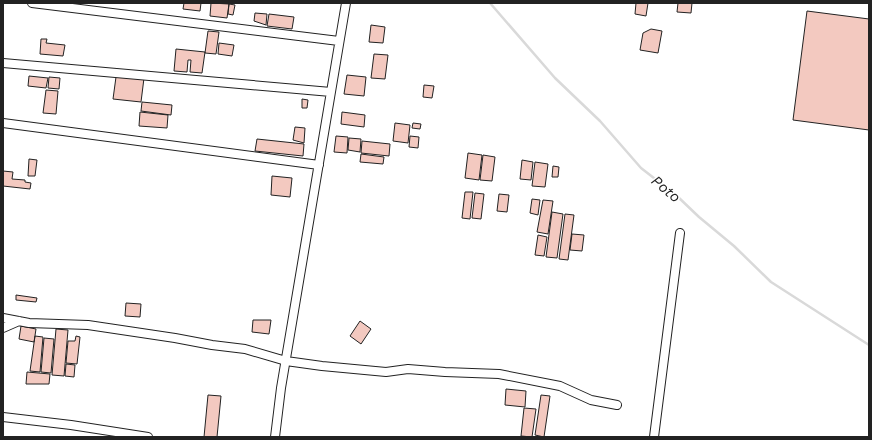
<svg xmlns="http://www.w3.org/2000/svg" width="872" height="440" font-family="'Work Sans',sans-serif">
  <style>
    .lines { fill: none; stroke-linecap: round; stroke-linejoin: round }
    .stream { stroke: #d9d9d9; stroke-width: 2.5 }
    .building { fill: #f3c9c0; stroke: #222 }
    .minor-casing { stroke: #222; stroke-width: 10 }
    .minor { stroke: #fff; stroke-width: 8 }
    .labels { text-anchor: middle; stroke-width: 3; stroke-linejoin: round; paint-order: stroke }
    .water-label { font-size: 15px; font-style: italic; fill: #222; stroke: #fff }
  </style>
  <rect width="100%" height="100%" fill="#fff"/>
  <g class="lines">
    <path class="stream" d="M 490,3 L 555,78 L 600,121 L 641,168 L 677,196 L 699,217 L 734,246 L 771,282 L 869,345"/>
  </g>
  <path class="building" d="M 184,3 L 201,3 L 200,11 L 183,9 Z
    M 211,3 L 229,4 L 227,18 L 210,16 Z
    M 636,3 L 648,3 L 646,16 L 635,14 Z
    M 678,3 L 692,3 L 691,13 L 677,12 Z
    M 229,4 L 235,5 L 233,15 L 228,14 Z
    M 807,11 L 869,19 L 869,130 L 793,120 Z
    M 255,13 L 267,14 L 266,25 L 254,21 Z
    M 269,14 L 294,17 L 292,29 L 267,26 Z
    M 371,25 L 385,27 L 383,43 L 369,42 Z
    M 651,29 L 662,31 L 658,53 L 640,50 L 643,33 Z
    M 208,31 L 219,32 L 216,54 L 205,53 Z
    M 41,39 L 47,39 L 46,43 L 65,45 L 63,56 L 40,54 Z
    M 219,43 L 234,45 L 232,56 L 218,54 Z
    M 176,49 L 205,52 L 202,73 L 190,72 L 191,60 L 188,60 L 187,72 L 174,71 Z
    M 374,54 L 388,55 L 385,79 L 371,78 Z
    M 347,75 L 366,77 L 364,96 L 344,94 Z
    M 29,76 L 48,78 L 46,88 L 28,86 Z
    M 49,77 L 60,78 L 59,89 L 48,88 Z
    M 116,77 L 144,78 L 141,102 L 113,99 Z
    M 424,85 L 434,86 L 432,98 L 423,97 Z
    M 46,90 L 58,91 L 56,114 L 43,113 Z
    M 302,99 L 308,100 L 307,108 L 302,108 Z
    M 142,102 L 172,105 L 171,115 L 141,111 Z
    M 140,112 L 168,115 L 167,128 L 139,126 Z
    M 342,112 L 365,115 L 364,127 L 341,124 Z
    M 395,123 L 410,125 L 408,143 L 393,141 Z
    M 413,123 L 421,124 L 420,129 L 412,128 Z
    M 295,127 L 305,128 L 304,143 L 293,140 Z
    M 336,136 L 348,137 L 347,153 L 334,152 Z
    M 410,136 L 419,137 L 418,148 L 409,147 Z
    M 349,138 L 361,139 L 360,152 L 348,150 Z
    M 257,139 L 304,144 L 303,156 L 255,151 Z
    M 362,141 L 390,144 L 389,156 L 361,153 Z
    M 468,153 L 482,155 L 479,180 L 465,178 Z
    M 361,154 L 384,157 L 383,164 L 360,162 Z
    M 483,155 L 495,157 L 492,181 L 480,180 Z
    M 29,159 L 37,160 L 35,176 L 28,176 Z
    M 522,160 L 533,162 L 531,180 L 520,179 Z
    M 535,162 L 548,164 L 545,187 L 532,186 Z
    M 553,166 L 559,167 L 558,177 L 552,177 Z
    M 3,171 L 13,172 L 12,179 L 25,180 L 25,182 L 31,183 L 30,189 L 3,186 Z
    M 272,176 L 292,178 L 290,197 L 271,195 Z
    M 465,192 L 473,192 L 470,219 L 462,218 Z
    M 475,193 L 484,194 L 481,219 L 472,218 Z
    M 499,194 L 509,195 L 507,212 L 497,211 Z
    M 532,199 L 540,200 L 538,215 L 530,213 Z
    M 543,200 L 553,201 L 548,234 L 537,232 Z
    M 552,212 L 563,214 L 557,258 L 546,257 Z
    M 565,214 L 574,215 L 568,260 L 559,259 Z
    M 572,234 L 584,235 L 582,251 L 570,250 Z
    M 538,235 L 547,237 L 544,256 L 535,255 Z
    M 16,295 L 37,298 L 36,302 L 16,300 Z
    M 126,303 L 141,304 L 140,317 L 125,316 Z
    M 253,320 L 271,320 L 269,334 L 252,332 Z
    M 360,321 L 371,329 L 361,344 L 350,336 Z
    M 21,326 L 36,329 L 34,342 L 19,339 Z
    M 56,329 L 68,330 L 64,376 L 52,375 Z
    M 35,336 L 43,337 L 40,372 L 30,371 Z
    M 76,336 L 80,337 L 77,364 L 66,363 L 68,341 L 75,341 Z
    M 44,338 L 54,339 L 51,373 L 41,372 Z
    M 66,364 L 75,365 L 74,377 L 65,376 Z
    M 27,372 L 50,374 L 49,384 L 26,384 Z
    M 506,389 L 526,391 L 525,407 L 505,405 Z
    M 208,395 L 221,396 L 217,437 L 204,437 Z
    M 541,395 L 550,396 L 544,437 L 535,435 Z
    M 524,408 L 536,409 L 532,437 L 521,436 Z"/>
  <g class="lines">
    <g class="minor-casing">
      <path id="minor" d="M 32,3 L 339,41
        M 3,63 L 331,92
        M 3,123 L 319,165
        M 3,318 L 29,323 L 88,325 L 175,338 L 212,345 L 245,349 L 286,361 L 322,366 L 386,372 L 408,369 L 445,372 L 499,374 L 560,386 L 591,400 L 617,405
        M 3,328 L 19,321
        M 3,417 L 71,425 L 148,437
        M 275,437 L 281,388 L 346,3
        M 654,437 L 680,233"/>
    </g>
    <use href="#minor" class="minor"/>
  </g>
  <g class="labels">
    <g class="water-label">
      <text transform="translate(666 189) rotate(40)" y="5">Poto</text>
    </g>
  </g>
  <rect width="872" height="440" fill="none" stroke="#222222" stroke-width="8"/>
</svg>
